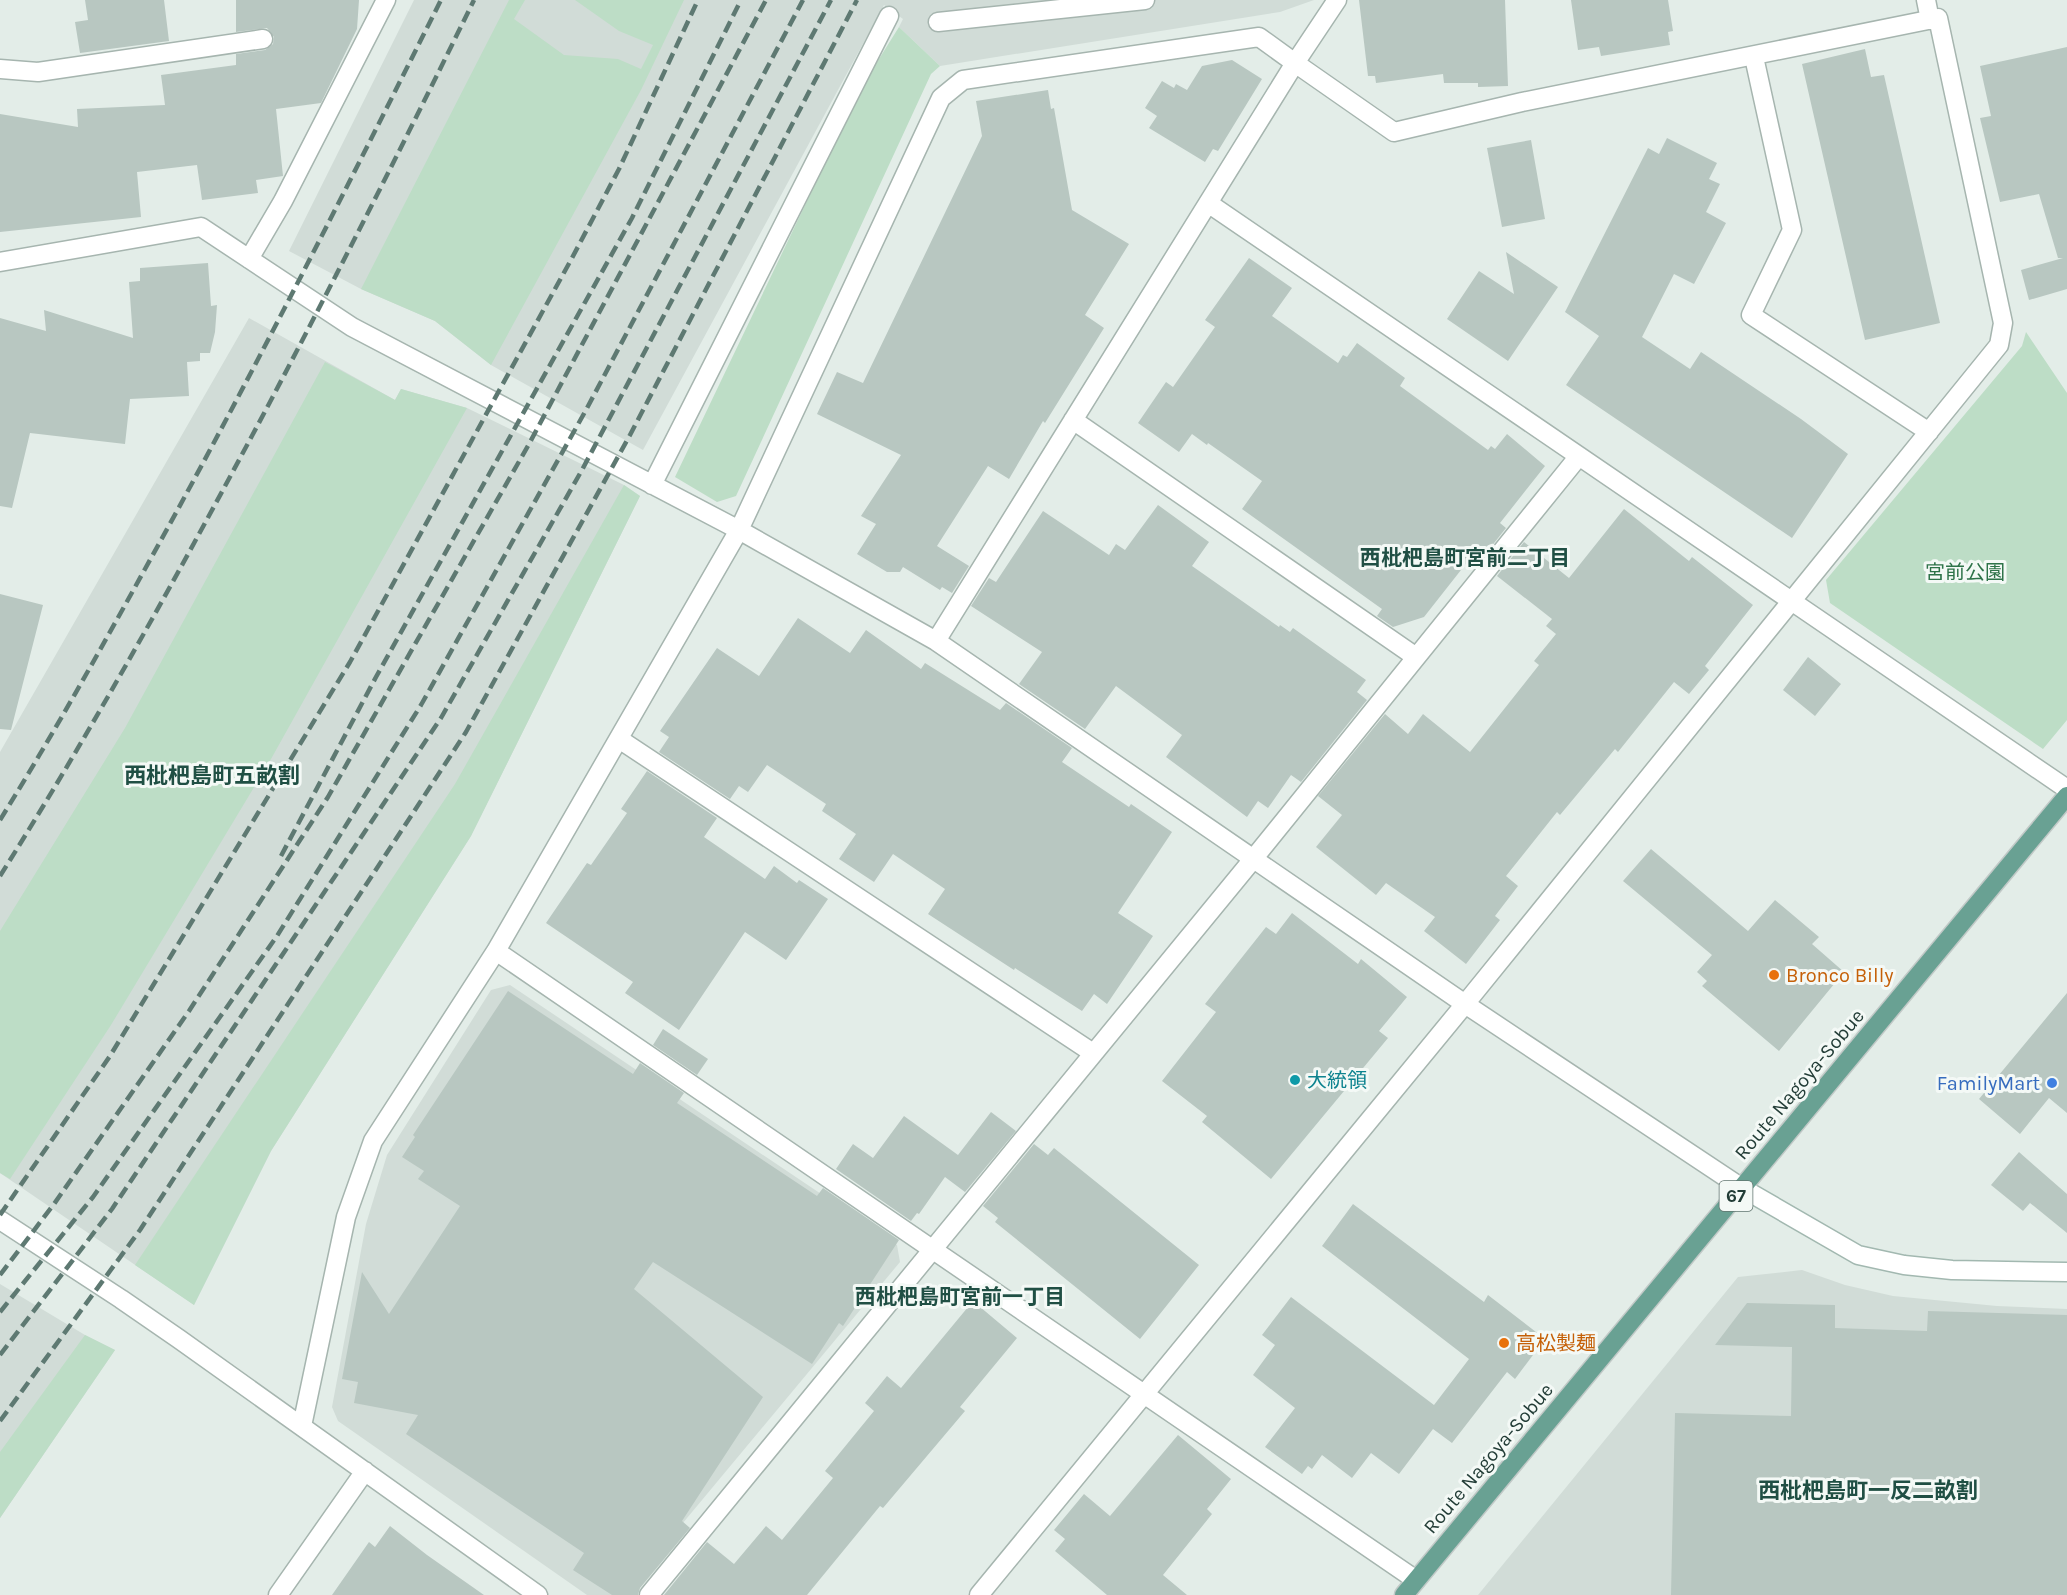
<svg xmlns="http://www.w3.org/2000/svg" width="2067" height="1595" font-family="Karla,'Noto Sans JP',sans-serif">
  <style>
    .built { fill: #d1dcd7 }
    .green { fill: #bdddc6 }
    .building { fill: #b8c7c1 }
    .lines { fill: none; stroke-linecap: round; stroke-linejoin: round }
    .lane-casing { stroke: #a6b5af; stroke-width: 21 }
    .street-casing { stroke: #a6b5af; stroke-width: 21 }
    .secondary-casing { stroke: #a2b8b0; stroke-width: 21 }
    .primary-casing { stroke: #c1c9c7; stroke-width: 21 }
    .lane { stroke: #fff; stroke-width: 18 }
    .street { stroke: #fff; stroke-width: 18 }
    .secondary { stroke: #fff; stroke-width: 18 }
    .primary { stroke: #69a193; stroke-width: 18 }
    .rail { stroke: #5e7972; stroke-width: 4.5; stroke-dasharray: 12 6; stroke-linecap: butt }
    .food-dot { fill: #e8710a; stroke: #f4f9f6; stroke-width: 2 }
    .culture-dot { fill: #0f9aa8; stroke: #f4f9f6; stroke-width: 2 }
    .shop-dot { fill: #3f7fe0; stroke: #f4f9f6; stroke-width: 2 }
    .labels { text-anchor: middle; stroke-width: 6; stroke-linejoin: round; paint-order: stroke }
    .shield { fill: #f4f9f6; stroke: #627570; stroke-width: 1.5 }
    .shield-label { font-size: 18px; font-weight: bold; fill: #233d37 }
    .park-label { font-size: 20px; fill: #2e7349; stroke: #f4f9f6 }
    .food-label { font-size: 20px; fill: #c56008; stroke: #f4f9f6; text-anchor: start }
    .culture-label { font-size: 20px; fill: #0d838f; stroke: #f4f9f6; text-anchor: start }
    .shop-label { font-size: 20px; fill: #366cbe; stroke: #f4f9f6; text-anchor: end }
    .street-label { font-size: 20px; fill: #233d37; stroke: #f4f9f6 }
    .neighbourhood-label { font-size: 21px; font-weight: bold; fill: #204f44; stroke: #f4f9f6 }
    .quarter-label { font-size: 22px; font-weight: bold; fill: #204f44; stroke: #f4f9f6 }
  </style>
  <rect width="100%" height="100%" fill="#e3ede8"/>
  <path class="built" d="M 414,0 L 1314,0 L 1280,12 L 940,66 L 899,27 L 903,19 L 884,5 L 643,450 L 491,365 L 435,321 L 361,289 L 289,251 Z
    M 249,318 L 395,400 L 401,389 L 467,408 L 624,485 L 640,496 L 471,836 L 271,1151 L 194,1305 L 0,1173 L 0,752 Z
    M 510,985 L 897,1245 L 900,1262 L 623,1595 L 587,1595 L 338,1421 L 332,1407 L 366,1224 L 387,1155 L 491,990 Z
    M 1802,1270 L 1845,1285 L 1893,1296 L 1997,1306 L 2067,1309 L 2067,1595 L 1478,1595 L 1738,1277 Z
    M 0,1284 L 85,1335 L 115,1350 L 0,1518 Z"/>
  <path class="green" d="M 509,0 L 525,0 L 514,19 L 564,55 L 618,59 L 641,69 L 653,45 L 619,31 L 575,0 L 684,0 L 641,90 L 491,365 L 435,321 L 361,289 Z
    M 899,27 L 940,66 L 931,74 L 736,496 L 717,502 L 675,477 L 862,86 Z
    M 2026,332 L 2067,393 L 2067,720 L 2043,749 L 1830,603 L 1826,580 L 2022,346 Z
    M 325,362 L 395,400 L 401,389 L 467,408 L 271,759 L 111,1025 L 10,1179 L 0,1173 L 0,931 L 125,728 Z
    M 624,485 L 640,496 L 471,836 L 271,1151 L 194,1305 L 135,1265 L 455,784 Z
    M 85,1335 L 115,1350 L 0,1518 L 0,1452 Z"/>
  <path class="building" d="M 85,0 L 164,0 L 169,41 L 80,53 L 75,22 L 88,20 Z
    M 236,0 L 359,0 L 357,29 L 321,103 L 276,109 L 283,176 L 256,180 L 258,193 L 202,200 L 197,165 L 137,172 L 141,217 L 0,232 L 0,114 L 78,127 L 77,109 L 165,105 L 161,75 L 236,65 L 236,54 L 265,50 L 273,44 L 274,37 L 267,28 L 236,32 Z
    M 1359,0 L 1505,0 L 1508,86 L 1478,87 L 1478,83 L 1444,83 L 1443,74 L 1376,83 L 1375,76 L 1368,76 Z
    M 1571,0 L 1668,0 L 1673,31 L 1668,32 L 1670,45 L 1601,56 L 1599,47 L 1578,50 Z
    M 2067,47 L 2067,289 L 2029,300 L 2021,270 L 2063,258 L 2058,258 L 2039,194 L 2000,202 L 1980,118 L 1991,116 L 1980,66 Z
    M 1865,49 L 1871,77 L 1884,75 L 1940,323 L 1865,340 L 1802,64 Z
    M 1232,60 L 1262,79 L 1218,151 L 1213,149 L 1205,162 L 1149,128 L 1157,116 L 1145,108 L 1162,81 L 1174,88 L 1176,84 L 1187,90 L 1202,66 Z
    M 1048,90 L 1051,109 L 1054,108 L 1072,210 L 1129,244 L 1085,315 L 1104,328 L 1045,423 L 1043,421 L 1009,479 L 988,466 L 937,546 L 969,566 L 952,593 L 942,587 L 940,590 L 903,567 L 900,572 L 887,572 L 857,554 L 876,524 L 861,516 L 901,455 L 817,414 L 837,372 L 863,383 L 982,136 L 976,101 Z
    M 1667,138 L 1717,163 L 1709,179 L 1720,184 L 1706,212 L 1726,223 L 1694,284 L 1674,274 L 1642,337 L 1690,369 L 1701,352 L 1801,419 L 1848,454 L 1792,538 L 1566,385 L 1599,336 L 1565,312 L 1648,148 L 1659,154 Z
    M 1531,140 L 1545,219 L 1502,227 L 1487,148 Z
    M 1506,252 L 1558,287 L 1508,361 L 1447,319 L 1479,271 L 1514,294 Z
    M 1249,258 L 1292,288 L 1272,316 L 1338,363 L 1343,355 L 1347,357 L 1357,343 L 1405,378 L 1400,386 L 1488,450 L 1491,446 L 1495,449 L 1507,434 L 1545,466 L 1500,523 L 1506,528 L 1479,562 L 1472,556 L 1424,617 L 1393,627 L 1377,616 L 1382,609 L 1242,509 L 1262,481 L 1208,443 L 1207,445 L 1192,434 L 1179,452 L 1138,423 L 1166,382 L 1173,387 L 1215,327 L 1205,320 Z
    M 208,263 L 211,306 L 217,305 L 215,332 L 210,353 L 200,353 L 200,361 L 187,362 L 189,396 L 130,399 L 125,444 L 30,433 L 12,508 L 0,506 L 0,318 L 46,331 L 44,310 L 133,338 L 129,282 L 140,281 L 140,268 Z
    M 1158,505 L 1209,542 L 1192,566 L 1279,627 L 1280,625 L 1290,632 L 1293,628 L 1366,680 L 1357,692 L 1367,700 L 1301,782 L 1291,775 L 1268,808 L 1258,801 L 1247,817 L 1166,757 L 1182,735 L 1116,686 L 1085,729 L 1019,684 L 1042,652 L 971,606 L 989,578 L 996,582 L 1043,511 L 1109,555 L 1116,544 L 1125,550 Z
    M 1624,509 L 1689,561 L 1692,557 L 1753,605 L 1705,666 L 1709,670 L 1689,694 L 1674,682 L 1618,752 L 1615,749 L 1560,815 L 1557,812 L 1506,876 L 1518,886 L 1495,916 L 1500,920 L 1466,964 L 1424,931 L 1435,917 L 1386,883 L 1376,895 L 1316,847 L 1342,815 L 1318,796 L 1385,714 L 1408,734 L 1423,714 L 1470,752 L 1539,665 L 1534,661 L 1556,634 L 1546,626 L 1552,619 L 1497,576 L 1524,542 L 1569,578 Z
    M 0,594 L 43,605 L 11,730 L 0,729 Z
    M 798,618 L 850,653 L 866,630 L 921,669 L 925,663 L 1000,710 L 1006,703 L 1072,748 L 1062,762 L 1129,807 L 1131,804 L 1172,832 L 1118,913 L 1153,936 L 1107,1004 L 1094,994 L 1082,1011 L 1015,968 L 1014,970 L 928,914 L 945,889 L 893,854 L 874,882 L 839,859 L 856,834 L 822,811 L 826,804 L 767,765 L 748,792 L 739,786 L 730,799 L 659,752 L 669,737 L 660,731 L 717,648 L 759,676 Z
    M 1808,657 L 1841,684 L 1815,716 L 1783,690 Z
    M 647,771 L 717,818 L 704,837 L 765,879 L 774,866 L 797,883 L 799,880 L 828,899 L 786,960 L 745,932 L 679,1030 L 625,993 L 633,982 L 546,923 L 587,863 L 591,865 L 627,813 L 621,809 Z
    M 1651,849 L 1748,931 L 1775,900 L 1819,937 L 1812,944 L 1844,972 L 1779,1051 L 1702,986 L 1707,981 L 1697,972 L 1712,955 L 1623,881 Z
    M 1292,913 L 1358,964 L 1361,959 L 1407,997 L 1379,1031 L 1388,1038 L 1271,1179 L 1202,1122 L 1207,1116 L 1162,1081 L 1216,1012 L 1205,1004 L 1266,927 L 1276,934 Z
    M 508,991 L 633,1074 L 640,1063 L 684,1093 L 677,1103 L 817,1196 L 823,1188 L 899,1240 L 843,1326 L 839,1323 L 812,1364 L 653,1262 L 634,1289 L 763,1397 L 682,1521 L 690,1528 L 640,1588 L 638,1595 L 612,1595 L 573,1570 L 584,1553 L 406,1434 L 418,1415 L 354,1403 L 358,1382 L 342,1379 L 362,1272 L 389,1314 L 460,1206 L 418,1179 L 424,1171 L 402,1157 L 415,1137 L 413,1135 Z
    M 2067,993 L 2067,1113 L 2049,1098 L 2020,1134 L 1979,1099 Z
    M 663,1029 L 708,1059 L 697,1075 L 653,1045 Z
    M 991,1112 L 1016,1131 L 965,1192 L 945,1177 L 919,1214 L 917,1213 L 911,1221 L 836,1169 L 853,1144 L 873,1158 L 904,1116 L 958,1155 Z
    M 1034,1144 L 1048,1155 L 1054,1148 L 1199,1265 L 1140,1339 L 995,1222 L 998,1218 L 983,1206 Z
    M 2019,1152 L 2067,1194 L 2067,1233 L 2030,1203 L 2023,1211 L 1991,1185 Z
    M 1353,1204 L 1484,1302 L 1488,1295 L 1545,1339 L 1515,1379 L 1507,1372 L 1452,1443 L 1433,1429 L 1399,1474 L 1371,1453 L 1352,1478 L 1322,1455 L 1312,1469 L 1308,1466 L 1302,1474 L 1265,1447 L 1295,1408 L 1253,1375 L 1275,1345 L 1262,1335 L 1291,1297 L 1434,1405 L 1469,1359 L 1322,1246 Z
    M 973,1301 L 1017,1338 L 960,1407 L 965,1411 L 883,1508 L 880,1506 L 807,1595 L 664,1595 L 707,1542 L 734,1564 L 766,1526 L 782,1540 L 833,1478 L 825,1471 L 874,1411 L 865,1403 L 887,1376 L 901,1388 Z
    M 1747,1303 L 1835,1305 L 1835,1328 L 1927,1331 L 1928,1311 L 2067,1315 L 2067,1595 L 1671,1595 L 1675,1413 L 1791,1416 L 1792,1347 L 1715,1345 Z
    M 1178,1435 L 1231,1479 L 1207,1509 L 1212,1514 L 1163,1575 L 1187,1595 L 1107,1595 L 1055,1551 L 1065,1539 L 1054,1530 L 1084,1494 L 1110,1516 Z
    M 390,1526 L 427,1555 L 484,1595 L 332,1595 L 369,1542 L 375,1547 Z"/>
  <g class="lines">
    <g class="lane-casing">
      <path id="lane" d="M 938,22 L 1145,0
        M 0,69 L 38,72 L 263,39"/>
    </g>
    <g class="street-casing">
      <path id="street" d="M 1926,0 L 1930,20
        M 1754,57 L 1792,230 L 1751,315 L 1929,432
        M 1208,203 L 2067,789
        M 249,259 L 283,201 L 386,0
        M 0,262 L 201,227 L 352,327 L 739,530 L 936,641 L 1465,1004 L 1742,1188
        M 1073,420 L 1416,657
        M 652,485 L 889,16
        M 936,641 L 1295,63 L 1394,132 L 1522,102 L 1938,18 L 2003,323 L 1999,345 L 1465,1004 L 979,1595
        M 619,739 L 1093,1053
        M 496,951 L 1416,1580
        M 0,1220 L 121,1299 L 179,1339 L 538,1595
        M 302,1426 L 346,1217 L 373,1141 L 496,951 L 739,530 L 941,98 L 963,80 L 1259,37 L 1295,63 L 1337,0
        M 278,1595 L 365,1471
        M 649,1595 L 1254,858 L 1579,456"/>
    </g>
    <g class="secondary-casing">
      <path id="secondary" d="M 1742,1188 L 1858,1255 L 1904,1265 L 1952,1270 L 2067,1272"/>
    </g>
    <g class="primary-casing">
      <path id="primary" d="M 1404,1595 L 2067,796"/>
    </g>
    <use href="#lane" class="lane"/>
    <use href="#street" class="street"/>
    <use href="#secondary" class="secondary"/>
    <use href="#primary" class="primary"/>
    <path class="rail" d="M 0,820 C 51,738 98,654 145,569 C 249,382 345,191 441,0
      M 281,856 L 376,677 L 632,218 L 741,0
      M 0,876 C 97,722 185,562 270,402 C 340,269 408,135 474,0
      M 0,1215 L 110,1056 L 350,662 L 572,258 L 619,169 L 698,0
      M 0,1275 L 54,1204 L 189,1011 L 328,797 L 529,444 L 766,0
      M 0,1312 L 93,1197 L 277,936 L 421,705 L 586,410 L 803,0
      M 0,1355 L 112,1209 L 441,718 L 582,470 L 831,0
      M 0,1421 L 140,1230 L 466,732 L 630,435 L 857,0"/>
  </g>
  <g class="food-dot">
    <circle cx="1774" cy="975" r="6"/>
    <circle cx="1504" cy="1343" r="6"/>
  </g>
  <circle class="culture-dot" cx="1295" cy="1080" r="6"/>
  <circle class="shop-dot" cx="2052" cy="1083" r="6"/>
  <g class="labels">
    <rect class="shield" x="1719.5" y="1181" width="33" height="30" rx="4.5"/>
    <g class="shield-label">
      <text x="1736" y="1202">67</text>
    </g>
    <g class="park-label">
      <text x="1965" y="579">宮前公園</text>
    </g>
    <g class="food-label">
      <text x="1786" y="982">Bronco Billy</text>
      <text x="1516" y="1350">高松製麺</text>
    </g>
    <g class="culture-label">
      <text x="1307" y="1087">大統領</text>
    </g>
    <g class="shop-label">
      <text x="2040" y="1090">FamilyMart</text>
    </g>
    <g class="street-label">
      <text transform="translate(1799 1084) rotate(-50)" y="7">Route Nagoya-Sobue</text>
      <text transform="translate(1488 1458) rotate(-50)" y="7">Route Nagoya-Sobue</text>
    </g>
    <g class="neighbourhood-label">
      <text x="1465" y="565">西枇杷島町宮前二丁目</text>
      <text x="960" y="1304">西枇杷島町宮前一丁目</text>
    </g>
    <g class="quarter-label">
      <text x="212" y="783">西枇杷島町五畝割</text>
      <text x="1868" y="1498">西枇杷島町一反二畝割</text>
    </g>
  </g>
</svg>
